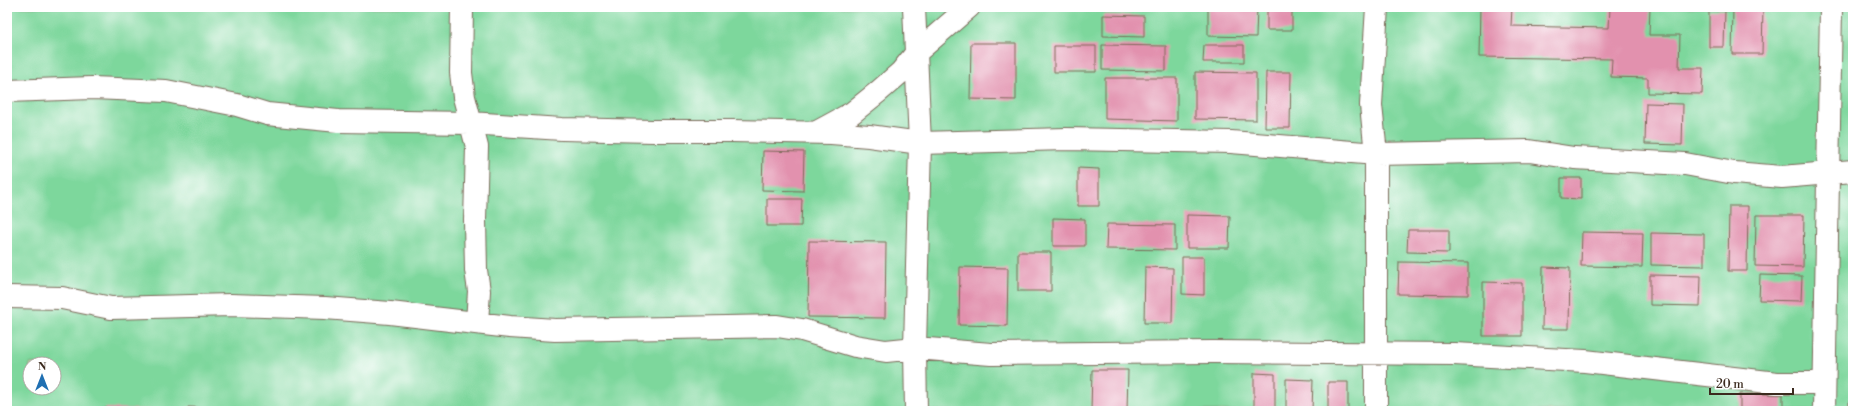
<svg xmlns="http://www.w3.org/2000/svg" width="1860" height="418" font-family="'Libre Bodoni',serif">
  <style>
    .green { fill: #7dd79c; stroke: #5c805d; fill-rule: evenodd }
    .building { fill: #e291ae }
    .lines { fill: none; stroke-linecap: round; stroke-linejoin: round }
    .minor-casing { stroke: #7c6958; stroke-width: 24 }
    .minor { stroke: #fff; stroke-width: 22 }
  </style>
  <rect width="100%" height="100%" fill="#fff"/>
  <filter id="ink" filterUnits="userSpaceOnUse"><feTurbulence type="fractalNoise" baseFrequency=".025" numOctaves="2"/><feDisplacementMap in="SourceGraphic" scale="8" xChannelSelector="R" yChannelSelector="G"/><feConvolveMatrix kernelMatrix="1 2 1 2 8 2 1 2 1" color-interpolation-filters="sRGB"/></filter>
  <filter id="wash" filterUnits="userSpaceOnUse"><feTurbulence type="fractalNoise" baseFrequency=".012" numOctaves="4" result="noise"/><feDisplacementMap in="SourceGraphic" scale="16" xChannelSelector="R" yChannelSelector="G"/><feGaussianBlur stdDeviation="0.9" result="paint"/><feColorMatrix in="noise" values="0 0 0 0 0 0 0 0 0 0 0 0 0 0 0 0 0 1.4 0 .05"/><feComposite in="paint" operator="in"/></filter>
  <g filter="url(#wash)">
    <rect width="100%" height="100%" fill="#f5dec4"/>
    <path class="green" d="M 7,7 L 1853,7 L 1853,411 L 7,411 ZM 30,364 L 54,364 L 54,388 L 30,388 Z"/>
    <g id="blocks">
      <path class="building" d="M 1208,7 L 1257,7 L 1256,37 L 1208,36 Z
        M 1267,7 L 1292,7 L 1292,30 L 1267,30 Z
        M 1480,7 L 1512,7 L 1511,26 L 1609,28 L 1610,7 L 1650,7 L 1649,35 L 1680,35 L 1679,68 L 1703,68 L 1702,94 L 1648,93 L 1648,78 L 1611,77 L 1612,59 L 1479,57 Z
        M 1733,8 L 1763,8 L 1762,54 L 1732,54 Z
        M 1709,10 L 1725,10 L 1724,47 L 1709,47 Z
        M 1103,15 L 1144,16 L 1144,37 L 1103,36 Z
        M 971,43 L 1016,43 L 1016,100 L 970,99 Z
        M 1102,45 L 1166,46 L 1166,71 L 1102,70 Z
        M 1204,45 L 1244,45 L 1244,62 L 1203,62 Z
        M 1054,46 L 1096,46 L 1096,72 L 1054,72 Z
        M 1195,72 L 1256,73 L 1256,120 L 1195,119 Z
        M 1266,72 L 1291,72 L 1290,128 L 1265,128 Z
        M 1105,78 L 1177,78 L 1177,121 L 1105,119 Z
        M 1646,103 L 1683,104 L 1682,145 L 1645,144 Z
        M 763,151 L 804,152 L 803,191 L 762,190 Z
        M 1078,168 L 1099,169 L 1099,206 L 1078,206 Z
        M 1561,178 L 1581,178 L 1581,199 L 1561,198 Z
        M 767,199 L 802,199 L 801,226 L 767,226 Z
        M 1729,206 L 1748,206 L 1747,271 L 1728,271 Z
        M 1187,215 L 1230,216 L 1229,248 L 1187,248 Z
        M 1756,215 L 1804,215 L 1803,267 L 1755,266 Z
        M 1053,218 L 1085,219 L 1085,246 L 1053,246 Z
        M 1107,224 L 1175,225 L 1175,250 L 1106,249 Z
        M 1408,230 L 1449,230 L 1449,253 L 1407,252 Z
        M 1582,232 L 1643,233 L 1642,267 L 1581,266 Z
        M 1651,233 L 1704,234 L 1704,266 L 1651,265 Z
        M 809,241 L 886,242 L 885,318 L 808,317 Z
        M 1018,252 L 1051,252 L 1051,291 L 1018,291 Z
        M 1182,257 L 1204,257 L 1204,295 L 1182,294 Z
        M 1399,262 L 1468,263 L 1468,295 L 1398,294 Z
        M 960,267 L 1008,268 L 1007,326 L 959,325 Z
        M 1145,267 L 1173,268 L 1172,323 L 1144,323 Z
        M 1543,267 L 1570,268 L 1569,329 L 1542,329 Z
        M 1650,275 L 1701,276 L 1700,306 L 1650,305 Z
        M 1760,275 L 1802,276 L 1801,301 L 1759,300 Z
        M 1483,282 L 1522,283 L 1522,336 L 1483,336 Z
        M 1092,370 L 1128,370 L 1127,411 L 1091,411 Z
        M 1254,373 L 1275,374 L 1275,411 L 1254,411 Z
        M 1286,379 L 1313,380 L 1312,411 L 1286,411 Z
        M 1328,382 L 1348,382 L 1348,411 L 1328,411 Z
        M 1740,394 L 1783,394 L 1783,411 L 1740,411 Z
        M 1849,402 L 1853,402 L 1853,411 L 1849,411 Z
        M 188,407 L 239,409 L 239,411 L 188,411 Z
        M 105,408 L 169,410 L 169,411 L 105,411 Z"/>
    </g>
  </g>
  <g filter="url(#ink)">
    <use href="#blocks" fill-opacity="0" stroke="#7c6958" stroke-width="1"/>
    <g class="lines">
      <g class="minor-casing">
        <path id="minor" d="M 462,7 L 461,73 L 464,97 L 477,147 L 475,220 L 476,270 L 479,291 L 477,323
          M 914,7 L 920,143 L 915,348 L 916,411
          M 7,91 L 92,88 L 166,91 L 237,105 L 267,114 L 338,121 L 470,123 L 562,129 L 653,131 L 732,131 L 831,133 L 869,136 L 920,143 L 1066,139 L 1231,142 L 1376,154 L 1529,151 L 1574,158 L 1685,164 L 1734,173 L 1782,177 L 1853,171
          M 817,132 L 852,113 L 878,92 L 901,72 L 917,52 L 969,7
          M 7,297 L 62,298 L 111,308 L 231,305 L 325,308 L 390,313 L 510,327 L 555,330 L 777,326 L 802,330 L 855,346 L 886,351 L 915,348 L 991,354 L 1213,352 L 1454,354 L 1585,361 L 1777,383 L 1824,383
          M 1376,411 L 1376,154 L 1371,105 L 1377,7
          M 1824,411 L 1831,7"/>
      </g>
      <use href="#minor" class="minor"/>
    </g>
  </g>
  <rect width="1860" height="418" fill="none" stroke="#fff" stroke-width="24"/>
  <g transform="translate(42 376)"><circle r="19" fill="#ffffff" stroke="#b1aaa5"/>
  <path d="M0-3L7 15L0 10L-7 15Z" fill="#1f6fb2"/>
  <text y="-6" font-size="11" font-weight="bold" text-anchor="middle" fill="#3b2a1e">N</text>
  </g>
  <path d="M1710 388v6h83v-6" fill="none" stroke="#3b2a1e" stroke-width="2"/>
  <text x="1716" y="388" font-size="12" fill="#3b2a1e" stroke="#ffffff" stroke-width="3" paint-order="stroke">20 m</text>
</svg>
